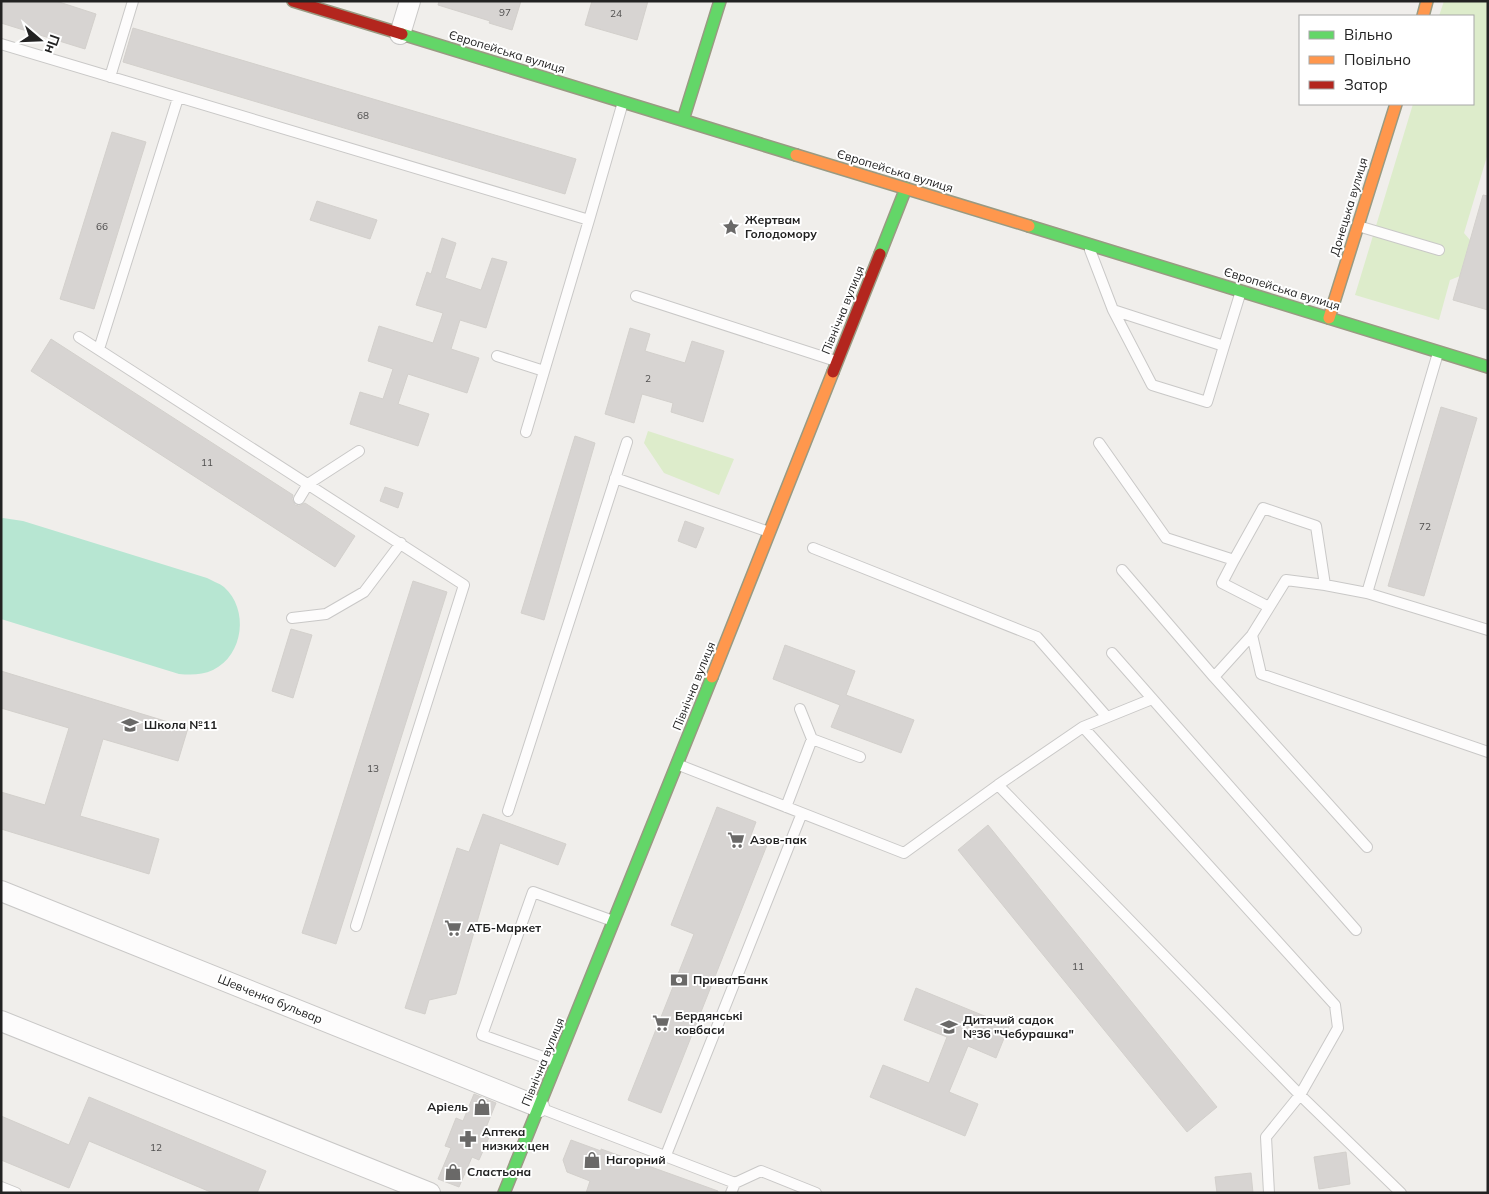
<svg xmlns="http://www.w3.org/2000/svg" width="1489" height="1194" font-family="Mulish,sans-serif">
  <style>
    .grass { fill: #ddeccb }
    .pitch { fill: #b7e6d2 }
    .building { fill: #d7d4d2; stroke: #d3d0cc }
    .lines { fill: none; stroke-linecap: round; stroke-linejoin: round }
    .lane-casing { stroke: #c9c8c7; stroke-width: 12 }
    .street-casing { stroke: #c9c8c7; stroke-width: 22 }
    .fast-casing { stroke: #999a82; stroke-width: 14 }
    .slow-casing { stroke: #999a82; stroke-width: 14 }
    .jam-casing { stroke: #999a82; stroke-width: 14 }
    .lane { stroke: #fdfcfc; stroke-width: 10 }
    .street { stroke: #fdfcfc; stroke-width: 20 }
    .fast { stroke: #63d668; stroke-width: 11 }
    .slow { stroke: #ff974d; stroke-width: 11 }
    .jam { stroke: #b3261e; stroke-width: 11 }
    .labels { text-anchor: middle; stroke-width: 4; stroke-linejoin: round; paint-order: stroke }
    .number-label { font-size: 10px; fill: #4f4e4e }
    .street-label { font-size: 12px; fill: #222; stroke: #fff }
    .poi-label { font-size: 12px; font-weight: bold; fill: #222; stroke: #fff; text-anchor: start }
  </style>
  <rect width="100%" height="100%" fill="#f0eeeb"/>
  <path class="grass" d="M 1444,1 L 1488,1 L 1488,153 L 1464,233 L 1470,240 L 1460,276 L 1450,280 L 1439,320 L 1355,295 L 1413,104 L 1473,104 L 1473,16 L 1439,16 Z
    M 648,431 L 734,459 L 719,495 L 664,473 L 644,443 Z"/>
  <path class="pitch" d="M 3,518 L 23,521 L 207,578 C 212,581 219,583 224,587 C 249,609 244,655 213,670 C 202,675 192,675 179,674 L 1,619 L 1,519 Z"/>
  <path class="building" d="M 1,1 L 56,1 L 96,14 L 85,49 L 1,23 Z
    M 439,1 L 521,1 L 512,30 L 489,23 L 490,21 L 438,5 Z
    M 592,1 L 648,1 L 637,40 L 585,25 Z
    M 133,28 L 576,159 L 565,194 L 123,62 Z
    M 112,132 L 146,142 L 94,309 L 60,299 Z
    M 1483,195 L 1488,196 L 1488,310 L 1453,300 Z
    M 317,201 L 377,220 L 370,239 L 310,220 Z
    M 442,238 L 456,243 L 445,278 L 481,290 L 492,258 L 507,262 L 486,328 L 460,320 L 451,349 L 479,358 L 467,393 L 408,374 L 398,404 L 429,414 L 418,446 L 350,424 L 360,392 L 383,399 L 393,369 L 368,361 L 379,326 L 433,343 L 443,313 L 416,305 L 427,272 L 431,274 Z
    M 630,328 L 650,334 L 645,351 L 685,363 L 692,341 L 724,351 L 703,422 L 671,412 L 673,403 L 642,394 L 634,423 L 605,414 Z
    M 51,339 L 293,495 L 292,499 L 295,505 L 299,506 L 305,503 L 355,536 L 335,567 L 31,371 Z
    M 1441,407 L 1477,418 L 1424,596 L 1388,586 Z
    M 575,436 L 595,443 L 544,620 L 521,613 Z
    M 385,487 L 403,493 L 398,508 L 380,501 Z
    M 685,521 L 704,528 L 696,548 L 678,541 Z
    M 413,581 L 447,592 L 336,944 L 302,933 Z
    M 291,629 L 312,635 L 293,698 L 272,691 Z
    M 785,645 L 855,671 L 846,695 L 914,720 L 901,753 L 831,727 L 840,705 L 773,679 Z
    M 1,671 L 188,728 L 178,761 L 103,739 L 80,816 L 159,839 L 149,874 L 1,829 L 1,792 L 45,805 L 69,728 L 1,708 Z
    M 717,807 L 756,822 L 750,838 L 767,845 L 661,1113 L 628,1100 L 694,934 L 671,925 Z
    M 483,814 L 566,844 L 558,865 L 500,843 L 456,994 L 429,1000 L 425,1014 L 405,1008 L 457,848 L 469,852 Z
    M 988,825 L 1217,1107 L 1187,1132 L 958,850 Z
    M 916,988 L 1009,1026 L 996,1058 L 968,1046 L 949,1092 L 978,1104 L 965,1136 L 870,1097 L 883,1065 L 929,1083 L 947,1037 L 904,1020 Z
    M 474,1094 L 496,1103 L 485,1130 L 491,1133 L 479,1160 L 472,1157 L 459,1187 L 438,1179 L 451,1148 L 445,1146 L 456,1118 L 463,1121 Z
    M 89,1097 L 266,1171 L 257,1193 L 213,1193 L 89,1141 L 69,1188 L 1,1160 L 1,1116 L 69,1145 Z
    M 571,1140 L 601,1151 L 601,1149 L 718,1191 L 718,1193 L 586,1193 L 590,1181 L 567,1172 L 563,1160 Z
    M 1346,1152 L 1350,1184 L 1319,1189 L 1314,1157 Z
    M 1251,1173 L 1253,1193 L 1217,1193 L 1215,1177 Z"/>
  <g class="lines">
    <g class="lane-casing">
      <path id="lane" d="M 1,44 L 589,220 L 623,102
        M 110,77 L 133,1
        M 1358,226 L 1439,250
        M 1090,250 L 1113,310 L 1224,346 L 1241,291
        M 636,296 L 836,361
        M 1113,310 L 1152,385 L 1207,402 L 1224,346
        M 79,337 L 464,585 L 356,926
        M 99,349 L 178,98
        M 1438,353 L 1367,593 L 1488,630
        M 497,356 L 544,371
        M 526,432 L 589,220
        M 1099,443 L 1166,538 L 1234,560 L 1263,508 L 1316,526 L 1325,585
        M 615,478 L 769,532
        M 299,499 L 308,484 L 359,451
        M 813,548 L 1037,637 L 1107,717
        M 1234,560 L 1222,583 L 1269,607
        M 1122,570 L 1214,677 L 1367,847
        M 292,618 L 326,614 L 364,592 L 401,543
        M 1252,635 L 1261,674 L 1488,752
        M 1112,653 L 1356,930
        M 1214,677 L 1252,635 L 1286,580 L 1325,585 L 1367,593
        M 800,709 L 812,739
        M 1083,727 L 1335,1005 L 1338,1028 L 1300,1095 L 1266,1137 L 1269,1193
        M 679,765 L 904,853 L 998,785 L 1300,1095 L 1401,1193
        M 998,785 L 1083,727 L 1152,699
        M 786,807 L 812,739 L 860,757
        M 508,811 L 627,442
        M 557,1062 L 482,1035 L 533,892 L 613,921
        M 540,1108 L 735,1183 L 761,1171 L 816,1193
        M 666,1155 L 802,813
        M 1,1187 L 16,1193
        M 731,1193 L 735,1183"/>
    </g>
    <g class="street-casing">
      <path id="street" d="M 400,34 L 410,1
        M 1,891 L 539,1107
        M 1,1021 L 430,1193"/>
    </g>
    <g class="fast-casing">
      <path id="fast" d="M 402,34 L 796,155
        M 683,120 L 720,1
        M 1029,226 L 1488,367
        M 880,254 L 906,188
        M 504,1193 L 712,677"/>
    </g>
    <g class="slow-casing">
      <path id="slow" d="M 1423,16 L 1427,1
        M 796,155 L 1029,226
        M 1329,318 L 1396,104
        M 712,677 L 833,372"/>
    </g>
    <g class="jam-casing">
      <path id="jam" d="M 293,1 L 402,34
        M 833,372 L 880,254"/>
    </g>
    <use href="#lane" class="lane"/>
    <use href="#street" class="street"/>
    <use href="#fast" class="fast"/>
    <use href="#slow" class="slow"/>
    <use href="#jam" class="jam"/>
  </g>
  <defs>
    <g id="sight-bare" transform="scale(1.35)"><path d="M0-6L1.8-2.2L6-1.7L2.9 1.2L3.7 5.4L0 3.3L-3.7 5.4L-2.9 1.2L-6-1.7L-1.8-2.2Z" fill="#6a6968" stroke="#fff" stroke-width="2.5" paint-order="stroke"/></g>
    <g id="school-bare" transform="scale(1.35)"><path d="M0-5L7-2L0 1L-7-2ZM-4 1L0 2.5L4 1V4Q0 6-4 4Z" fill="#6a6968" stroke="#fff" stroke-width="2.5" paint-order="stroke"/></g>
    <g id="supermarket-bare" transform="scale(1.35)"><path d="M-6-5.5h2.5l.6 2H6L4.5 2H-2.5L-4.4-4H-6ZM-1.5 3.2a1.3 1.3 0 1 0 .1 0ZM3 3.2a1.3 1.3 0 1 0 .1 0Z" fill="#6a6968" stroke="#fff" stroke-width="2.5" paint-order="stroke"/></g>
    <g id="bank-bare" transform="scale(1.35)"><path d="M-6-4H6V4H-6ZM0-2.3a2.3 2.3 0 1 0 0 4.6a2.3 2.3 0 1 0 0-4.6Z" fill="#6a6968" stroke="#fff" stroke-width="2.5" paint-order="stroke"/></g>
    <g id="shop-bare" transform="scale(1.35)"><path d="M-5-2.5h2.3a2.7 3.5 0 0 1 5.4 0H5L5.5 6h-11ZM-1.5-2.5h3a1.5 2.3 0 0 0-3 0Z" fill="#6a6968" stroke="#fff" stroke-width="2.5" paint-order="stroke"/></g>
    <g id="pharmacy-bare" transform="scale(1.35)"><path d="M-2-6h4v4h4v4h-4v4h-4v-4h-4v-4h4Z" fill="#6a6968" stroke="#fff" stroke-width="2.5" paint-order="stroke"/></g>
  </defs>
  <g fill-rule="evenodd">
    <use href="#sight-bare" x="731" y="227"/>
    <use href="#school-bare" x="130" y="725"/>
    <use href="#supermarket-bare" x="736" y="840"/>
    <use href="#supermarket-bare" x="453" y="928"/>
    <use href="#bank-bare" x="679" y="980"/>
    <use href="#supermarket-bare" x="661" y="1023"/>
    <use href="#school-bare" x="949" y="1027"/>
    <use href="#shop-bare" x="482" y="1107"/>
    <use href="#pharmacy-bare" x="468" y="1139"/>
    <use href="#shop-bare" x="592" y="1160"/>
    <use href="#shop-bare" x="453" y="1172"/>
  </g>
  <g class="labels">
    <g class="number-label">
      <text x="505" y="16">97</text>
      <text x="616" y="17">24</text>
      <text x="363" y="119">68</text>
      <text x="102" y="230">66</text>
      <text x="648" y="382">2</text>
      <text x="207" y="466">11</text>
      <text x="1425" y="530">72</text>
      <text x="373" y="772">13</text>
      <text x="1078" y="970">11</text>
      <text x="156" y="1151">12</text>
    </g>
    <g class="street-label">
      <text transform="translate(507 52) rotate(17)" y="4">Європейська вулиця</text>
      <text transform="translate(895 171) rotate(17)" y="4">Європейська вулиця</text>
      <text transform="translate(1349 207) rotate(-73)" y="4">Донецька вулиця</text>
      <text transform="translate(1282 289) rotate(17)" y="4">Європейська вулиця</text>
      <text transform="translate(843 310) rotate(-68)" y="4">Північна вулиця</text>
      <text transform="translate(694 686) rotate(-68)" y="4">Північна вулиця</text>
      <text transform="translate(270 999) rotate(22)" y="4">Шевченка бульвар</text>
      <text transform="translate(543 1062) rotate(-68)" y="4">Північна вулиця</text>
    </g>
    <g class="poi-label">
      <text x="745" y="224">Жертвам<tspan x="745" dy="14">Голодомору</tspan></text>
      <text x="144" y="729">Школа №11</text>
      <text x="750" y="844">Азов-пак</text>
      <text x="467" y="932">АТБ-Маркет</text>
      <text x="693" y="984">ПриватБанк</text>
      <text x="675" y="1020">Бердянські<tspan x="675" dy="14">ковбаси</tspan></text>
      <text x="963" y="1024">Дитячий садок<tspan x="963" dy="14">№36 "Чебурашка"</tspan></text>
      <text x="468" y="1111" text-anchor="end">Аріель</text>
      <text x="482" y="1136">Аптека<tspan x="482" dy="14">низких цен</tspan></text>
      <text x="606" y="1164">Нагорний</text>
      <text x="467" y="1176">Сластьона</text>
    </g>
  </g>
  <rect width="1489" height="1194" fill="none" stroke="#222222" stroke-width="5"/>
  <rect x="1299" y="15" width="175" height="90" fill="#ffffff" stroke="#a7a7a7"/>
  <rect x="1309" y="31" width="25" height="8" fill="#63d668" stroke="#a7a7a7"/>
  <text x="1344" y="40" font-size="15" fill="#222222">Вільно</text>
  <rect x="1309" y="56" width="25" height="8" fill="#ff974d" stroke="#a7a7a7"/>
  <text x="1344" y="65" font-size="15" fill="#222222">Повільно</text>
  <rect x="1309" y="81" width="25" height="8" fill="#b3261e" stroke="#a7a7a7"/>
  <text x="1344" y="90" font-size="15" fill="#222222">Затор</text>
  <g transform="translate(40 40) rotate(109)" stroke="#ffffff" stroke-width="4" paint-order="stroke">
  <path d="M0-4L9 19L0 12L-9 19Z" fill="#222222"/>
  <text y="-8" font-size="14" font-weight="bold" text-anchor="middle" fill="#222222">Пн</text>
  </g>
</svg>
